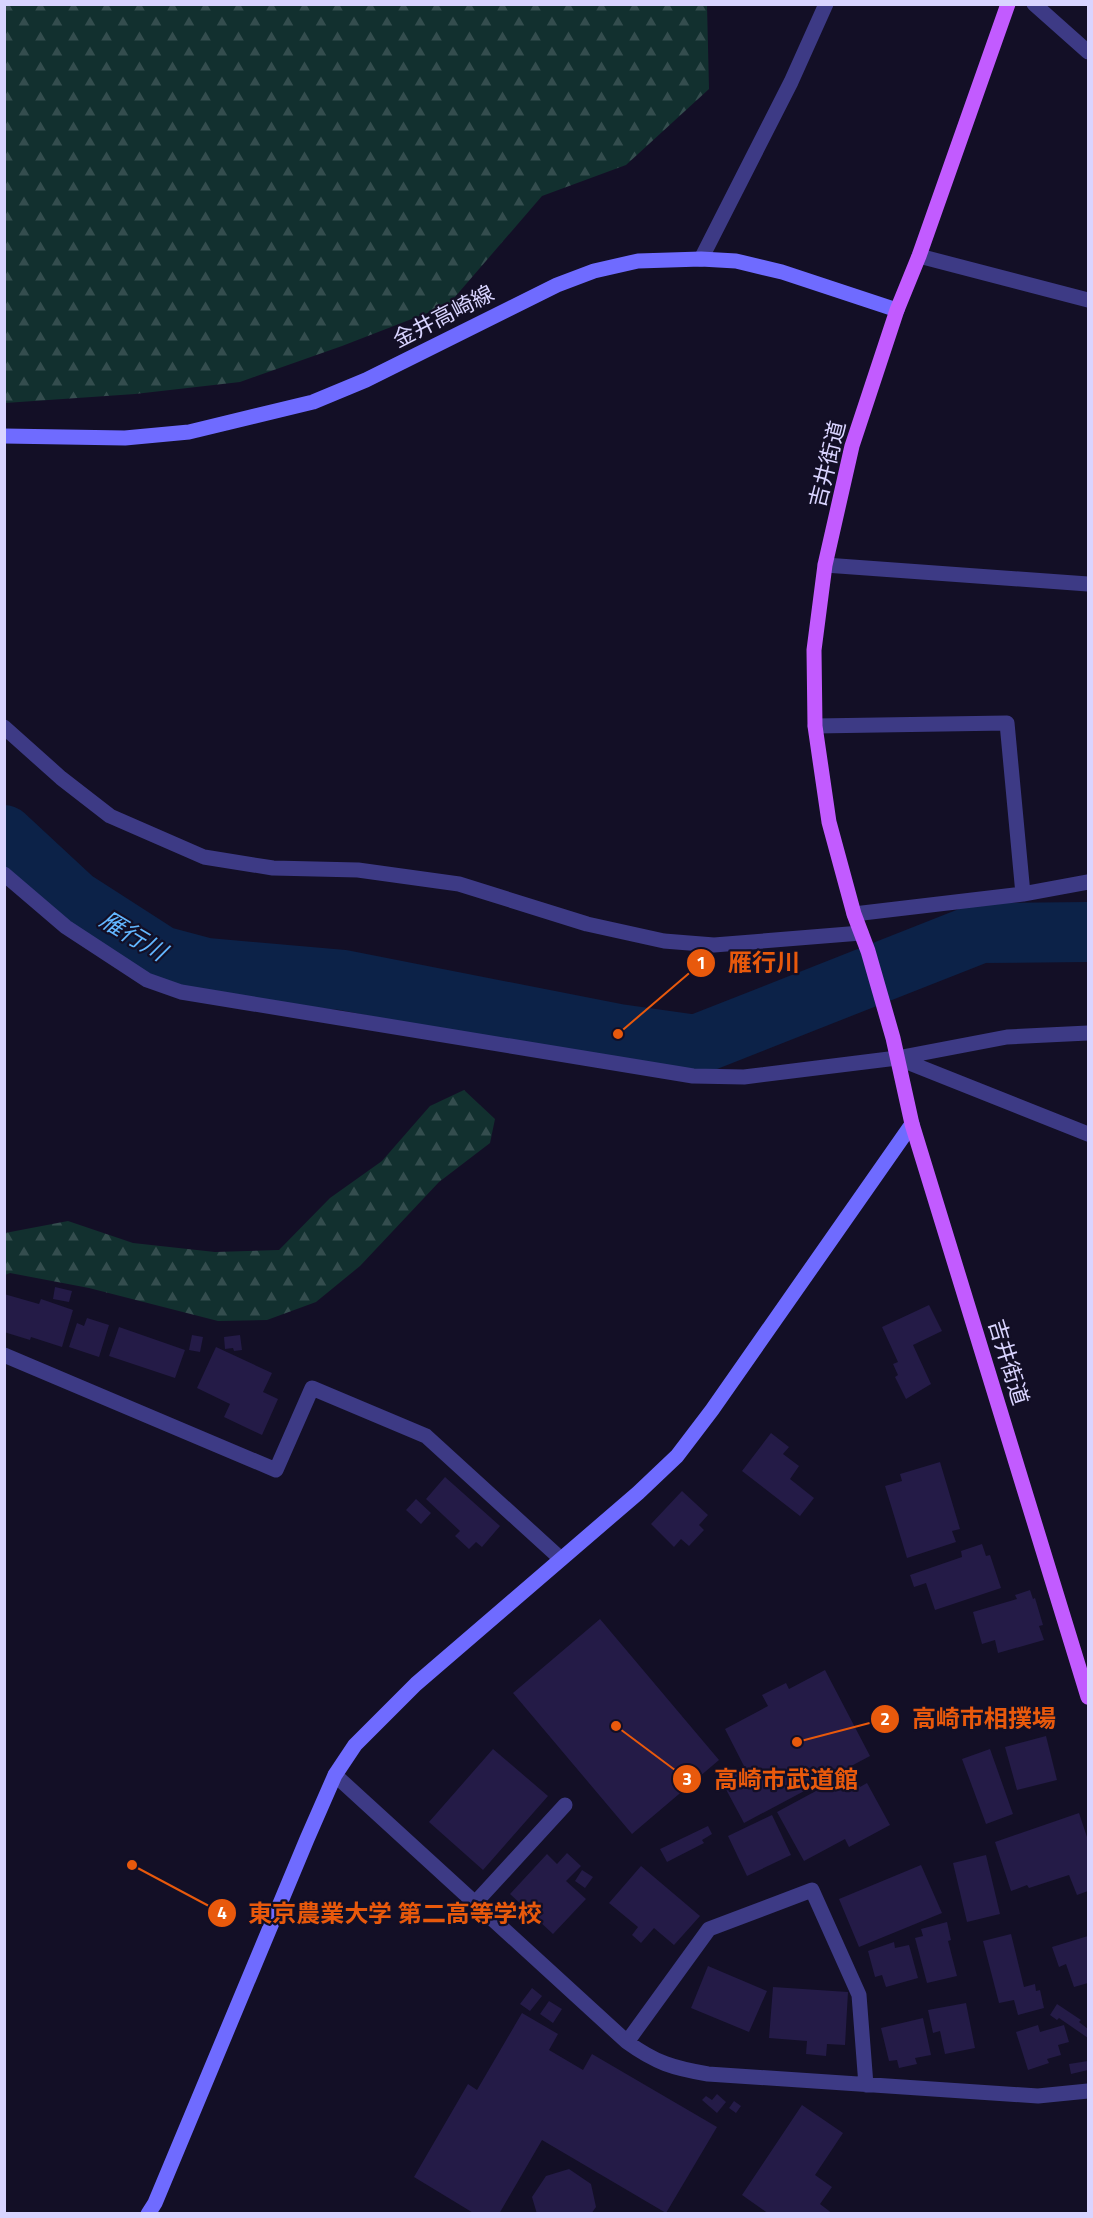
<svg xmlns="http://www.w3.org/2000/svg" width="1093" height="2218" font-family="'Titillium Web','Noto Sans JP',sans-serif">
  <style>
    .forest { fill: url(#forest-firs) }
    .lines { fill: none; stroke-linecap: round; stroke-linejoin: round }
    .river { stroke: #0c2248; stroke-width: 60 }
    .building { fill: #241b47 }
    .street { stroke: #3d3a85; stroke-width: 15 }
    .secondary { stroke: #6f6bff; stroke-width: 15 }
    .primary { stroke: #c25bff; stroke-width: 15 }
    .labels { text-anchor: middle; stroke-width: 4.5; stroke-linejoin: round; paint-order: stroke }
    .street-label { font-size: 22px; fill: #d9d4ff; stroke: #130f26 }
    .water-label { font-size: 24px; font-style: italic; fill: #62b6ff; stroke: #130f26 }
    .leader { fill: none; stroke: #e8590c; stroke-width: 2 }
    .callout-dot { fill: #e8590c; stroke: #130f26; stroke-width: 2 }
    .mark-label { font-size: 18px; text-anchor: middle; font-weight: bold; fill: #fff }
    .callout-label { font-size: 24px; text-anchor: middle; font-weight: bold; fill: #e8590c; stroke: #130f26; stroke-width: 4.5; stroke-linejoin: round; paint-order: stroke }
  </style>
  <defs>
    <pattern id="forest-firs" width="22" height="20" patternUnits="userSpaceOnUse" patternTransform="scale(1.5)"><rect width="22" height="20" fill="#12302f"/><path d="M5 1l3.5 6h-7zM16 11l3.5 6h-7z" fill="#344d4e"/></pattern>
  </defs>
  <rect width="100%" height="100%" fill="#130f26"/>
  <path class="forest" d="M 5,4 L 707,5 L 709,89 L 626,165 L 542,196 L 448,305 L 342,346 L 240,382 L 135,394 L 5,403 Z
    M 464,1090 L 495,1119 L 490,1143 L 439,1182 L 360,1266 L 316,1302 L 267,1320 L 218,1321 L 89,1288 L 10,1273 L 5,1275 L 5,1233 L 68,1221 L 133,1243 L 215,1252 L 279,1250 L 330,1198 L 382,1161 L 430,1106 Z"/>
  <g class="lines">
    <path class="river" d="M 4,835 L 74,900 L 161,956 L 206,968 L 343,980 L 618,1034 L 696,1045 L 980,933 L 1088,932"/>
  </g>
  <path class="building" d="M 55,1287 L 72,1291 L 69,1302 L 53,1299 Z
    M 4,1294 L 39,1304 L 41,1299 L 73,1310 L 62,1347 L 31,1337 L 30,1340 L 4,1332 Z
    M 929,1305 L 942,1331 L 913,1345 L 931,1384 L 906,1399 L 895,1377 L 898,1375 L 893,1364 L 898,1362 L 882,1327 Z
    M 87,1318 L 109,1325 L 99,1357 L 69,1347 L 77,1323 L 84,1326 Z
    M 119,1327 L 185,1350 L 175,1378 L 109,1356 Z
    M 192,1335 L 203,1337 L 200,1352 L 189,1350 Z
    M 240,1335 L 242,1350 L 234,1351 L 233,1348 L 225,1349 L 224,1337 Z
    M 216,1347 L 272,1373 L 263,1392 L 278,1399 L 262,1435 L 224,1417 L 230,1404 L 197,1388 Z
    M 771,1433 L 789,1447 L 783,1454 L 799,1466 L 790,1479 L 814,1498 L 800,1516 L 742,1471 Z
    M 940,1462 L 960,1529 L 952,1531 L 956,1542 L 907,1558 L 885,1486 L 902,1481 L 900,1474 Z
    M 445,1477 L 500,1526 L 482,1547 L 476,1542 L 469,1549 L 455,1536 L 460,1531 L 426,1499 Z
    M 682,1491 L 708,1515 L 699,1525 L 704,1530 L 689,1546 L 681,1539 L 674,1547 L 651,1524 Z
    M 416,1499 L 431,1513 L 421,1524 L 406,1510 Z
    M 982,1544 L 986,1556 L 990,1555 L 1001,1588 L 935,1610 L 926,1583 L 914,1587 L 910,1575 L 962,1557 L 961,1551 Z
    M 1030,1590 L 1033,1599 L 1035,1598 L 1043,1625 L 1039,1626 L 1044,1640 L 998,1653 L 995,1640 L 982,1644 L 973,1612 L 1017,1599 L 1015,1595 Z
    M 600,1619 L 719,1760 L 632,1834 L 513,1693 Z
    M 825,1670 L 870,1756 L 744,1823 L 721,1780 L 745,1768 L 725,1729 L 768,1706 L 762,1695 L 786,1683 L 789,1689 Z
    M 1046,1736 L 1057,1780 L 1017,1790 L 1005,1747 Z
    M 493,1749 L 548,1796 L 483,1870 L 429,1822 Z
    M 990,1749 L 1013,1814 L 986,1824 L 962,1759 Z
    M 851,1772 L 860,1787 L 867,1783 L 890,1825 L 849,1847 L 845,1839 L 804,1861 L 777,1812 Z
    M 1079,1813 L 1088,1840 L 1088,1891 L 1077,1895 L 1069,1875 L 1029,1888 L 1027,1885 L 1011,1891 L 995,1842 Z
    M 772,1815 L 791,1855 L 747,1876 L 728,1836 Z
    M 708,1826 L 712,1834 L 702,1840 L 704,1843 L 667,1862 L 660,1849 Z
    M 567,1853 L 581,1866 L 566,1881 L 586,1899 L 553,1934 L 510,1894 L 547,1854 L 557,1864 Z
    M 986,1855 L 1000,1914 L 967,1922 L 953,1863 Z
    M 921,1865 L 942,1913 L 859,1947 L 839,1899 Z
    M 641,1866 L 700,1916 L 674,1945 L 654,1928 L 641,1943 L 632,1935 L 638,1927 L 609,1903 Z
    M 582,1870 L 593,1877 L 585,1888 L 575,1881 Z
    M 947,1922 L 951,1940 L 948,1941 L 957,1976 L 927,1983 L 915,1938 L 923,1936 L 921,1929 Z
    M 1011,1934 L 1024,1987 L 1035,1984 L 1036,1991 L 1040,1990 L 1044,2008 L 1018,2015 L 1014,2000 L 999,2003 L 983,1941 Z
    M 1088,1936 L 1088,1983 L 1074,1987 L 1066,1964 L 1059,1967 L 1052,1947 Z
    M 894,1942 L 895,1948 L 909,1945 L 918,1978 L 886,1987 L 882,1975 L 875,1977 L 868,1951 Z
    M 708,1966 L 767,1991 L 749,2032 L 691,2008 Z
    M 773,1987 L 848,1992 L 845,2045 L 827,2044 L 826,2056 L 806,2054 L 807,2041 L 769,2038 Z
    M 532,1988 L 542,1996 L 530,2011 L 520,2004 Z
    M 549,2001 L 562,2009 L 553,2023 L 540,2014 Z
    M 966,2003 L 975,2048 L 945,2054 L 940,2031 L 933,2033 L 928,2010 Z
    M 1057,2004 L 1081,2020 L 1079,2022 L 1088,2029 L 1088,2038 L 1059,2018 L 1057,2020 L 1050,2015 Z
    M 522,2013 L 558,2034 L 549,2050 L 583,2070 L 592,2054 L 717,2127 L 666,2213 L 542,2140 L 499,2214 L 475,2214 L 414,2177 L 468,2084 L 477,2090 Z
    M 923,2018 L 931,2055 L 915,2058 L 917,2064 L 899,2068 L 897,2060 L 889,2061 L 881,2028 Z
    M 1038,2025 L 1040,2032 L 1064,2025 L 1069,2042 L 1058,2045 L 1061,2055 L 1047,2059 L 1049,2063 L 1028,2070 L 1016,2032 Z
    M 1088,2061 L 1088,2070 L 1071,2074 L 1069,2064 Z
    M 717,2094 L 726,2102 L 717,2113 L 702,2100 L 706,2096 L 712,2100 Z
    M 734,2101 L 741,2106 L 736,2113 L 729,2108 Z
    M 802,2105 L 843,2133 L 815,2175 L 832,2187 L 820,2204 L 833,2214 L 769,2214 L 742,2195 Z
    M 569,2169 L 591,2184 L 596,2207 L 591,2214 L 537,2214 L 532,2197 L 546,2176 Z"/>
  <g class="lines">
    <path class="street" d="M 1034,4 L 1088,52
      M 919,256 L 1088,300
      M 701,259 L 791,82 L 826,4
      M 825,565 L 1088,584
      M 815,726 L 1007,723 L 1023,894
      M 4,727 L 61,778 L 110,816 L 204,857 L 273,868 L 358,870 L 459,884 L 587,924 L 664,941 L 714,945 L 861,933
      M 4,874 L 66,927 L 147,980 L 181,992 L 693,1076 L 744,1077 L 897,1058 L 1007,1037 L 1088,1033
      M 854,914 L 1023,894 L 1088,882
      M 897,1058 L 1088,1134
      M 4,1355 L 276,1470 L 312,1388 L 426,1436 L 561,1559
      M 335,1775 L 627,2042 C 656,2063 673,2068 708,2074 L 1038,2096 L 1088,2091
      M 475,1903 L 565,1805
      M 627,2042 L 709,1929 L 812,1890 L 859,1995 L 866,2085"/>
    <path class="secondary" d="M 4,436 L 125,438 L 189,432 L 313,402 L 366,380 L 557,285 L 594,271 L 638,261 L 701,259 L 736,261 L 782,272 L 897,310
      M 148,2214 L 155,2203 L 307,1839 L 335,1775 L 355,1745 L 416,1684 L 638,1493 L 677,1456 L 712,1410 L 912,1124"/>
    <path class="primary" d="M 1008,4 L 919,256 L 897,310 L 852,446 L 825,565 L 814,650 L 815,726 L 829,822 L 854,914 L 868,951 L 893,1038 L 912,1124 L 1088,1697"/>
  </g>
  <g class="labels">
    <g class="street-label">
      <text transform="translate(443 316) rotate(-27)" y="8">金井高崎線</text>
      <text transform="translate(827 464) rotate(-76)" y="8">吉井街道</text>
      <text transform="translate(1009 1362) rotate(73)" y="8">吉井街道</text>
    </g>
    <g class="water-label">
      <text transform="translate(133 936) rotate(31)" y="8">雁行川</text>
    </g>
  </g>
  <path class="leader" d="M618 1034L701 963M797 1742L885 1719M616 1726L687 1779M132 1865L222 1913"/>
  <g class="callout-dot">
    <circle cx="618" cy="1034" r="6"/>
    <circle cx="797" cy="1742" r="6"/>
    <circle cx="616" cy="1726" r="6"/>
    <circle cx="132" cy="1865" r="6"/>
    <circle cx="701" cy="963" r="15"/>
    <circle cx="885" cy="1719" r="15"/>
    <circle cx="687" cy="1779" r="15"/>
    <circle cx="222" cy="1913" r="15"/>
  </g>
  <g class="mark-label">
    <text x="701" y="969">1</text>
    <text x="885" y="1725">2</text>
    <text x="687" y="1785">3</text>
    <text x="222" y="1919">4</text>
  </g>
  <g class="callout-label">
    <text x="764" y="971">雁行川</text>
    <text x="984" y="1727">高崎市相撲場</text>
    <text x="786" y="1788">高崎市武道館</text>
    <text x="395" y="1922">東京農業大学 第二高等学校</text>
  </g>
  <rect width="1093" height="2218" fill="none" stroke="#d9d4ff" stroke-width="12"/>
</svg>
